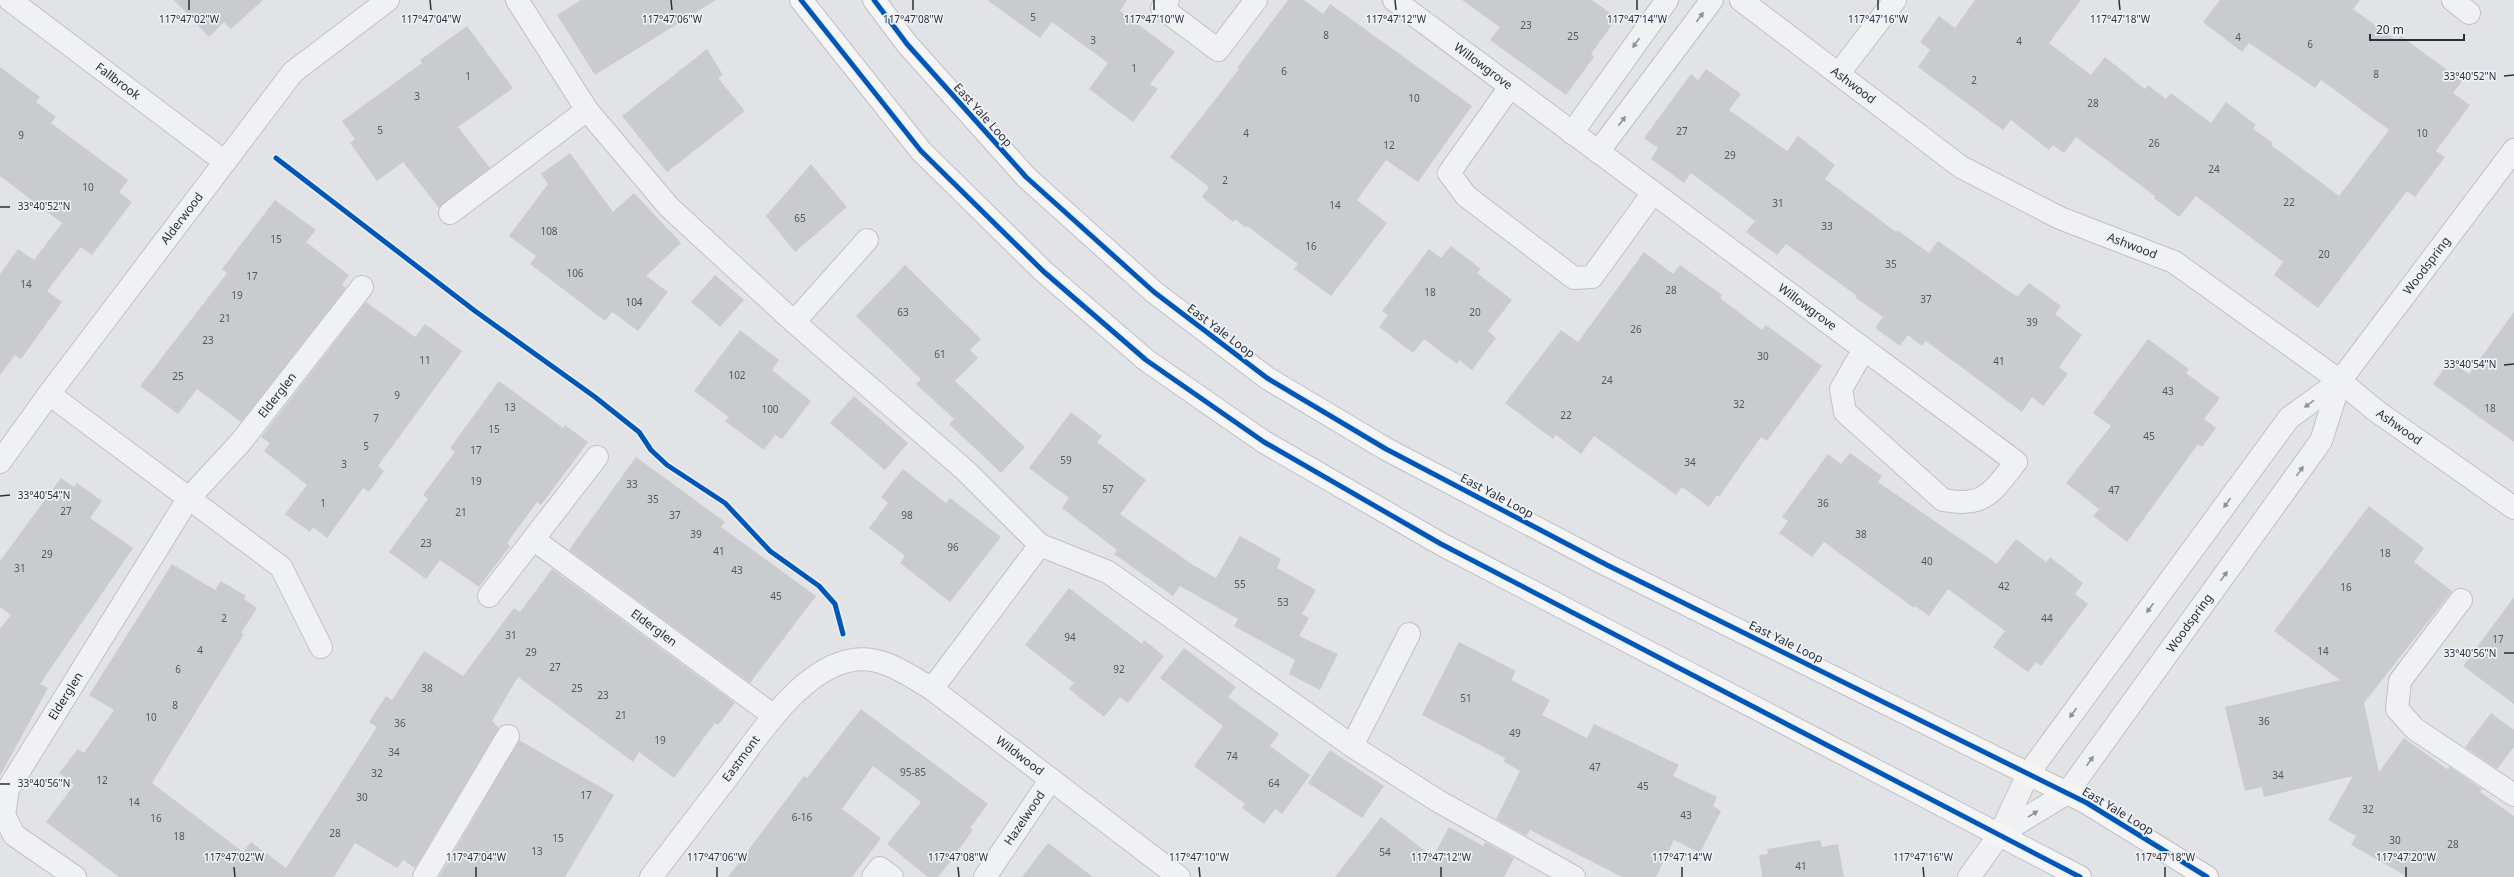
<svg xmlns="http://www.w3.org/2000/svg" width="2514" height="877" font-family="'Noto Sans',sans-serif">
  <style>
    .building { fill: #cacbce }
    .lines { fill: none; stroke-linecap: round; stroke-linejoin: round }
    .minor-casing { stroke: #c0c1c4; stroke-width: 24 }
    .major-casing { stroke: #bec0c3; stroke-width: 24 }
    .minor { stroke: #f0f1f3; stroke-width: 22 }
    .major { stroke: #f5f5f6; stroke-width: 22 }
    .cycleway-casing { stroke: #eff1f5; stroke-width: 8 }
    .cycleway { stroke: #0057b8; stroke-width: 5 }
    .oneway { fill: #8d9098 }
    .ticks { fill: none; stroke: #2a2f3e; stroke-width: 1.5 }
    .labels { text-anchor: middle; stroke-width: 3.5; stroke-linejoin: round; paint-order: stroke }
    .number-label { font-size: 10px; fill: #535763 }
    .street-label { font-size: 12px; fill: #2a2f3e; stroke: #eff1f5 }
    .ticks-label { font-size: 10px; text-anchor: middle; fill: #2a2f3e; stroke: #eff1f5; stroke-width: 3.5; stroke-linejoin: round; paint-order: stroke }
  </style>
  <rect width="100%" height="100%" fill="#e2e3e6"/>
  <path class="building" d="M 174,0 L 263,0 L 231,29 L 224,22 L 209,37 Z
    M 581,0 L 716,0 L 595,75 L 557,15 Z
    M 987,0 L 1127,0 L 1120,11 L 1175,52 L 1150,84 L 1158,89 L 1133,122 L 1089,89 L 1108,63 L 1052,22 L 1040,38 Z
    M 1288,0 L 1304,0 L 1323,14 L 1330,4 L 1472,106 L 1418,182 L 1386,160 L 1357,200 L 1387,223 L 1331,296 L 1294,269 L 1298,264 L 1247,226 L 1246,228 L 1235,219 L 1233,222 L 1202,197 L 1209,187 L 1170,157 L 1239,69 L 1237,68 Z
    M 1462,0 L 1592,0 L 1617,18 L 1591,54 L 1594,57 L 1566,95 L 1490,40 L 1500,27 Z
    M 1975,0 L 2081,0 L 2049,43 L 2091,75 L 2105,57 L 2145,89 L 2148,85 L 2166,99 L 2171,93 L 2211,123 L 2226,102 L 2256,125 L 2253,129 L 2273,143 L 2271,145 L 2339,196 L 2389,130 L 2321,80 L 2315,88 L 2249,43 L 2242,52 L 2203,22 L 2220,0 L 2360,0 L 2353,9 L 2397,41 L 2401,36 L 2462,81 L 2453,93 L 2470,105 L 2436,151 L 2445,157 L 2415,197 L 2407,191 L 2318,308 L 2274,275 L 2283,262 L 2196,196 L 2179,217 L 2154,198 L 2155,196 L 2076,137 L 2064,153 L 2053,145 L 2049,150 L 2011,120 L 2003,130 L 1918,67 L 1930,50 L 1920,42 L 1939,16 L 1955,28 Z
    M 467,26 L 513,88 L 458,127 L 490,168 L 439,208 L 403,162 L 377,181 L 350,143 L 355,139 L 342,121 L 422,63 L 420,60 Z
    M 707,49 L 723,75 L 718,78 L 745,111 L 667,172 L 622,116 Z
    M 0,67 L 40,97 L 36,102 L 56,117 L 51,123 L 128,180 L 119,192 L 132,202 L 92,255 L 81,247 L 47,291 L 62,302 L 21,359 L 15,355 L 0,375 L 0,274 L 18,249 L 34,260 L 62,223 L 0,176 Z
    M 1706,69 L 1741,94 L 1729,110 L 1787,151 L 1798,136 L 1835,165 L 1825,179 L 1896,232 L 1897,230 L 1929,253 L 1938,241 L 2013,294 L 2018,296 L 2029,283 L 2061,306 L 2055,314 L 2082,335 L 2059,367 L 2068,374 L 2043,406 L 2032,397 L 2022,412 L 1926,341 L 1922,346 L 1908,335 L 1900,346 L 1875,328 L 1883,317 L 1856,298 L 1857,296 L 1786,244 L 1777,255 L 1746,232 L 1755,221 L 1691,173 L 1684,183 L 1651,159 L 1658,148 L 1644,138 L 1691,74 L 1698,80 Z
    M 570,153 L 613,212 L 634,193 L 681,243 L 646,276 L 668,292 L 638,331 L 612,312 L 605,321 L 530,264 L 536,256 L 509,236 L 548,184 L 541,174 Z
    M 811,164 L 847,207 L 795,252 L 766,216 Z
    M 275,200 L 316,230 L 306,242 L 349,275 L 342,285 L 346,288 L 241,422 L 197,389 L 178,414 L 140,386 L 227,273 L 222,269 Z
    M 1451,246 L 1481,269 L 1477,273 L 1512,300 L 1488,331 L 1496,338 L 1472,370 L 1459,360 L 1457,364 L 1424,339 L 1413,353 L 1379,327 L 1388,315 L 1382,311 L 1429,249 L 1441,258 Z
    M 1644,252 L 1673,274 L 1680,265 L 1722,295 L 1720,298 L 1762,330 L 1766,325 L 1822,366 L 1767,441 L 1761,437 L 1719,497 L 1717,495 L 1709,507 L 1682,487 L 1676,495 L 1594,436 L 1581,454 L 1556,435 L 1553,439 L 1505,403 L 1561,330 L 1578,342 Z
    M 905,265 L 981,339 L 970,350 L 978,358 L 955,381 L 1025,447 L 1001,473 L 949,424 L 954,419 L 916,384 L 921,379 L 856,316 Z
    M 715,275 L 744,300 L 720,327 L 691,302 Z
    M 366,302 L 415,337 L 425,324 L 462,351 L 378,466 L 384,471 L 369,492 L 363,488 L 327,538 L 313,527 L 310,532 L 285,514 L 307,485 L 264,451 L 270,443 L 261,437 Z
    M 2514,312 L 2514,442 L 2433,384 L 2450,360 L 2469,374 Z
    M 740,330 L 779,360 L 772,370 L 811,401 L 782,439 L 775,435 L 764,450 L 725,421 L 729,417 L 694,391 Z
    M 2148,339 L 2189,369 L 2186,373 L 2220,398 L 2204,419 L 2216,428 L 2202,447 L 2198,444 L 2127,542 L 2093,516 L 2099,509 L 2066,483 L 2111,426 L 2093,413 Z
    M 499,381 L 563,428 L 565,425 L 588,442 L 541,505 L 537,502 L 507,543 L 510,546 L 479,587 L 440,560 L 426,579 L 389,552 L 428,499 L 423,495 L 455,452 L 450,448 Z
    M 854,396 L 908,443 L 885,470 L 830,423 Z
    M 1071,412 L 1102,436 L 1097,442 L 1146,480 L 1120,514 L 1193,565 L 1216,578 L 1240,536 L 1281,559 L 1277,568 L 1316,590 L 1302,614 L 1309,618 L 1299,636 L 1338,654 L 1320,690 L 1289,674 L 1295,660 L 1234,626 L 1238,619 L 1180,586 L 1173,596 L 1114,554 L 1117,550 L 1062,508 L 1069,498 L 1029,468 Z
    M 1850,453 L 1882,476 L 1878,482 L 1997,564 L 2016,539 L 2046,562 L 2050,557 L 2083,583 L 2075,594 L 2088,604 L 2041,666 L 2036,662 L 2028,672 L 1993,647 L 2005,631 L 1948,589 L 1929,616 L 1915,606 L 1914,608 L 1824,542 L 1812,557 L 1779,533 L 1788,521 L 1782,517 L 1828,454 L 1841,464 Z
    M 636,457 L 725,522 L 721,527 L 816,596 L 750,683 L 569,550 Z
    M 903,469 L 946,503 L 950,498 L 1001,537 L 950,602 L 900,563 L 905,556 L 869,528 L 888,503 L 881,497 Z
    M 61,478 L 74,487 L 77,483 L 102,501 L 90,518 L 133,548 L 40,684 L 48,688 L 0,776 L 0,629 L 11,615 L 0,607 L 0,561 Z
    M 2369,506 L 2424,548 L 2414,562 L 2452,591 L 2364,703 L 2379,772 L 2404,738 L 2447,769 L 2450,767 L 2482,789 L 2480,792 L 2514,816 L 2514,877 L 2408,877 L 2351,845 L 2356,836 L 2328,820 L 2353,776 L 2264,797 L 2262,787 L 2245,791 L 2225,707 L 2340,680 L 2274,631 Z
    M 172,564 L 215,590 L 221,581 L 246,596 L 244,599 L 257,608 L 241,633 L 244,634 L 152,783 L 243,852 L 251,842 L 286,868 L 377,727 L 369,722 L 386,696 L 392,700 L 424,651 L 463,676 L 514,608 L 520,612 L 552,569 L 735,703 L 718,725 L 715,723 L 674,778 L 639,752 L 633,762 L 518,677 L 492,721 L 499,728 L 415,868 L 403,860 L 397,868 L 355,843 L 334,877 L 119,877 L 46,822 L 74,785 L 59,773 L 78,749 L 84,753 L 114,710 L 89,695 Z
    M 1069,588 L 1142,644 L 1144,640 L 1164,656 L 1128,703 L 1120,697 L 1104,717 L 1069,689 L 1074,683 L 1025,645 Z
    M 2514,597 L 2514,704 L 2463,666 Z
    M 1459,642 L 1516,671 L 1511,680 L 1550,700 L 1542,715 L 1587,738 L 1594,724 L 1679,765 L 1673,776 L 1717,797 L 1713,806 L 1721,811 L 1700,853 L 1674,840 L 1656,877 L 1622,877 L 1530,830 L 1526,836 L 1496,819 L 1520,771 L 1504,762 L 1505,758 L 1422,715 Z
    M 1184,648 L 1236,687 L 1228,697 L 1279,734 L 1270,746 L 1310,775 L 1282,814 L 1275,809 L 1264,824 L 1242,808 L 1245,804 L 1194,766 L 1223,726 L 1160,678 Z
    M 861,709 L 988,804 L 970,828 L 973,830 L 950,862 L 938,877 L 928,877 L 887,844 L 921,802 L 873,766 L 842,809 L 881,838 L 852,877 L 728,877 L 804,776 L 807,778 Z
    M 2491,713 L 2514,730 L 2514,747 L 2497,769 L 2465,747 Z
    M 519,740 L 614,795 L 587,840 L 565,877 L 439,877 Z
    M 1330,750 L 1384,786 L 1362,818 L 1308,783 Z
    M 1381,817 L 1433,857 L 1449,827 L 1483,846 L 1485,842 L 1514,858 L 1504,877 L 1335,877 Z
    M 1820,840 L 1822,847 L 1838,844 L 1844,877 L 1762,877 L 1759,855 L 1768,854 L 1767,849 Z
    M 1048,843 L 1093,877 L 1022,877 Z"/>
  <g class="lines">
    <g class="minor-casing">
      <g id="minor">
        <path id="s1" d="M 10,0 L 225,162"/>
        <path d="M 517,0 L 587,110 L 669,207 L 794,322 L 966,471 L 1040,545"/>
        <path d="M 1168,0 L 1162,8 L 1218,50 L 1256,0"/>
        <path id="s2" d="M 1394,0 L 2016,462 C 1992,492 1985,508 1943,500 L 1845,412 L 1841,389 L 1864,349"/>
        <path id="s3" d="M 1741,0 L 1961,167 L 2060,218 L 2174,262 L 2340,381 L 2375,410 L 2514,508"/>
        <path d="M 2453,0 L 2469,13"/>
        <path d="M 1839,73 L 1895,0"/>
        <path d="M 1510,87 L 1449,173 L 1466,196 L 1574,278 L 1592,277 L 1653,193"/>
        <path d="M 1572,133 L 1667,0"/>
        <path d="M 1598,152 L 1712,0"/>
        <path d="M 450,213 L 587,110"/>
        <path d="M 794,322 L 867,240"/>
        <path d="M 49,394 L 281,567 L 321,647"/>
        <path id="s4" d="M 0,462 L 49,394 L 293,72 L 388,0"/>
        <path id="s5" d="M 533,539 L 774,716"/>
        <path d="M 489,596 L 597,457"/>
        <path d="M 2461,600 L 2400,681 L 2397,709 L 2415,729 L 2514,795"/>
        <path d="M 932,689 L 1040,545 L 1108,572 L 1352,746 L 1438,801 L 1574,877"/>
        <path d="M 1352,746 L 1409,634"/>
        <path id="s6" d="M 2000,834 L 2067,793 L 2321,441 L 2340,381"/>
        <path id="s7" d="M 75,877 L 14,835 L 4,815 L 8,789 L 188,499 L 240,443 L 362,287"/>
        <path d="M 424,877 L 508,736"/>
        <path id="s8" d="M 651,877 C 675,846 699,814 723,783 C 754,743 796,673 848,661 C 879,653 907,674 932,689 L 1179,877"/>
        <path d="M 873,877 L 880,868 L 892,877"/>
        <path id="s9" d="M 985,877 L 1051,779"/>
        <path id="s10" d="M 1969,877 L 2000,834 L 2028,774 L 2289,418 L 2340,381 L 2514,150"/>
      </g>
    </g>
    <g class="major-casing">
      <path id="major" d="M 801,0 L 921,151 L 1043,271 L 1146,360 L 1264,442 L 1441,544 L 2080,877
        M 874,0 L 907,44 L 1026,177 L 1154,292 L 1267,378 L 1386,449 L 1607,565 L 2087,803 L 2207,877"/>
    </g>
    <use href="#minor" class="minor"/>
    <use href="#major" class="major"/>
    <g class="cycleway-casing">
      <path id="cycleway" d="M 801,0 L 921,151 L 1043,271 L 1146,360 L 1264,442 L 1441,544 L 2080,877
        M 874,0 L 907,44 L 1026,177 L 1154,292 L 1267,378 L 1386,449 L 1607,565 L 2087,803 L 2207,877
        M 276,158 L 475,311 L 595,397 L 639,432 L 651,450 L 667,465 L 725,503 L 770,551 L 819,586 L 835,604 L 843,634"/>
    </g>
    <use href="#cycleway" class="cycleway"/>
  </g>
  <defs><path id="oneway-solid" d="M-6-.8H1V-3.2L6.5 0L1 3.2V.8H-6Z"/></defs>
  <g class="oneway">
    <use href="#oneway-solid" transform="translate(1700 17) rotate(-53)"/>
    <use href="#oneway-solid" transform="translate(1636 43) rotate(125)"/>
    <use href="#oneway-solid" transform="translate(1622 121) rotate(-53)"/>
    <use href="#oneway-solid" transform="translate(2309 404) rotate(144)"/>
    <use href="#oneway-solid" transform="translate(2300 471) rotate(-54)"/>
    <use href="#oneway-solid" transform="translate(2227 503) rotate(126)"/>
    <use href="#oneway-solid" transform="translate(2224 576) rotate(-54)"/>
    <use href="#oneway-solid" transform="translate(2150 608) rotate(126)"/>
    <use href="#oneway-solid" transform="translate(2073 713) rotate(126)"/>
    <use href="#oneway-solid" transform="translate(2090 761) rotate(-54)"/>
    <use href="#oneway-solid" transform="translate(2033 814) rotate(-32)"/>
  </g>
  <path class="ticks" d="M 189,0 L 189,10M 430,0 L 431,10M 671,0 L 672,10M 913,0 L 913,10M 1154,0 L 1154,10M 1395,0 L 1396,10M 1637,0 L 1637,10M 1878,0 L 1878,10M 2119,0 L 2120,10M 2504,76 L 2514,75M 0,207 L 10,207M 2504,365 L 2514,364M 0,496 L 10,495M 2504,653 L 2514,653M 0,784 L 10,784M 234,867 L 235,877M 476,867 L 476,877M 717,867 L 717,877M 958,867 L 959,877M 1199,867 L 1200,877M 1441,867 L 1441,877M 1682,867 L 1682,877M 1923,867 L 1924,877M 2165,867 L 2165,877M 2406,867 L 2406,877"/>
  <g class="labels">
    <g class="number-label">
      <text x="1033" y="21">5</text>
      <text x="1526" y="29">23</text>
      <text x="1326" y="39">8</text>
      <text x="1573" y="40">25</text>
      <text x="2238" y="41">4</text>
      <text x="1093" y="44">3</text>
      <text x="2019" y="45">4</text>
      <text x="2310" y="48">6</text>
      <text x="1134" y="72">1</text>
      <text x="1284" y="75">6</text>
      <text x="2376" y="78">8</text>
      <text x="468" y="80">1</text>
      <text x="1974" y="84">2</text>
      <text x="417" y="100">3</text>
      <text x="1414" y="102">10</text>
      <text x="2093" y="107">28</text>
      <text x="380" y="134">5</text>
      <text x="1682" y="135">27</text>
      <text x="1246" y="137">4</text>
      <text x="2422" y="137">10</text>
      <text x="21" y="139">9</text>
      <text x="2154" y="147">26</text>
      <text x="1389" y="149">12</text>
      <text x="1730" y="159">29</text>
      <text x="2214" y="173">24</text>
      <text x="1225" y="184">2</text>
      <text x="88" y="191">10</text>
      <text x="2289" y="206">22</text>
      <text x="1778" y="207">31</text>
      <text x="1335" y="209">14</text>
      <text x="800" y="222">65</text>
      <text x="1827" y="230">33</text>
      <text x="549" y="235">108</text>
      <text x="276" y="243">15</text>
      <text x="1311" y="250">16</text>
      <text x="2324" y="258">20</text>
      <text x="1891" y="268">35</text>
      <text x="575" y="277">106</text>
      <text x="252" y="280">17</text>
      <text x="26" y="288">14</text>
      <text x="1671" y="294">28</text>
      <text x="1430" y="296">18</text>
      <text x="237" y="299">19</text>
      <text x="1926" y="303">37</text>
      <text x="634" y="306">104</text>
      <text x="903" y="316">63</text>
      <text x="1475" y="316">20</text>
      <text x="225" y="322">21</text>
      <text x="2032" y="326">39</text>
      <text x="1636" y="333">26</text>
      <text x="208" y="344">23</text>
      <text x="940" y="358">61</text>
      <text x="1763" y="360">30</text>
      <text x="425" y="364">11</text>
      <text x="1999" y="365">41</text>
      <text x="737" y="379">102</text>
      <text x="178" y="380">25</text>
      <text x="1607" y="384">24</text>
      <text x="2168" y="395">43</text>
      <text x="397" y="399">9</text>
      <text x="1739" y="408">32</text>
      <text x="510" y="411">13</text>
      <text x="2490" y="412">18</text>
      <text x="770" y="413">100</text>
      <text x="1566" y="419">22</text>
      <text x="376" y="422">7</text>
      <text x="494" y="433">15</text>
      <text x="2149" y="440">45</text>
      <text x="366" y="450">5</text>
      <text x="476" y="454">17</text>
      <text x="1066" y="464">59</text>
      <text x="1690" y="466">34</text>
      <text x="344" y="468">3</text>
      <text x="476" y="485">19</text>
      <text x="632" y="488">33</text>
      <text x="1108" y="493">57</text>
      <text x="2114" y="494">47</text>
      <text x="653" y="503">35</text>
      <text x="323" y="507">1</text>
      <text x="1823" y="507">36</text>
      <text x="66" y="515">27</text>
      <text x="461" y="516">21</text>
      <text x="675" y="519">37</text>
      <text x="907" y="519">98</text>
      <text x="696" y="538">39</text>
      <text x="1861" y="538">38</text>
      <text x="426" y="547">23</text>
      <text x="953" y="551">96</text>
      <text x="719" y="555">41</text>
      <text x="2385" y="557">18</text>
      <text x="47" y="558">29</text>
      <text x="1927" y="565">40</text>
      <text x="20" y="572">31</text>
      <text x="737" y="574">43</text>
      <text x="1240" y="588">55</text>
      <text x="2004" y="590">42</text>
      <text x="2346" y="591">16</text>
      <text x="776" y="600">45</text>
      <text x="1283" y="606">53</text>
      <text x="224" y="622">2</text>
      <text x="2047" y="622">44</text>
      <text x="511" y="639">31</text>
      <text x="1070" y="641">94</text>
      <text x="2498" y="643">17</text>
      <text x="200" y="654">4</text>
      <text x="2323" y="655">14</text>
      <text x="531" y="656">29</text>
      <text x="555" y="671">27</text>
      <text x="178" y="673">6</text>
      <text x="1119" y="673">92</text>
      <text x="427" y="692">38</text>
      <text x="577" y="692">25</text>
      <text x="603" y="699">23</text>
      <text x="1466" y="702">51</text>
      <text x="175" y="709">8</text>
      <text x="621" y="719">21</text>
      <text x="151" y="721">10</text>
      <text x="2264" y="725">36</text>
      <text x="400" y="727">36</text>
      <text x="1515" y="737">49</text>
      <text x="660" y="744">19</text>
      <text x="394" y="756">34</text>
      <text x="1232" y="760">74</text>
      <text x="1595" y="771">47</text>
      <text x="913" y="776">95-85</text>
      <text x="377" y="777">32</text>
      <text x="2278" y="779">34</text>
      <text x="102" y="784">12</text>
      <text x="1274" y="787">64</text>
      <text x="1643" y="790">45</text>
      <text x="586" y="799">17</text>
      <text x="362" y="801">30</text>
      <text x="134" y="806">14</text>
      <text x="2368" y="813">32</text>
      <text x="1686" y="819">43</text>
      <text x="802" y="821">6-16</text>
      <text x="156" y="822">16</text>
      <text x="335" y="837">28</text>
      <text x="179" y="840">18</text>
      <text x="558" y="842">15</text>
      <text x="2395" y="844">30</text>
      <text x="2453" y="848">28</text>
      <text x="537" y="855">13</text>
      <text x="1385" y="856">54</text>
      <text x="1801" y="870">41</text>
    </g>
    <g class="street-label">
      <text dy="4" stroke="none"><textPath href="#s2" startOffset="111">Willowgrove</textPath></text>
      <text dy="4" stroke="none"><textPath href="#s1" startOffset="135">Fallbrook</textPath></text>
      <text dy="4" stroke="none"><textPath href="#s3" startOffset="141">Ashwood</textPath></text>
      <text transform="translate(983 115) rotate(48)" y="4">East Yale Loop</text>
      <text dy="4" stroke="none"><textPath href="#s4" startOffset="304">Alderwood</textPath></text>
      <text dy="4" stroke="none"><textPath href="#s3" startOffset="465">Ashwood</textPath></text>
      <text dy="4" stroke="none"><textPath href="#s10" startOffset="768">Woodspring</textPath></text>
      <text dy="4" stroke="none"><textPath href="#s2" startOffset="515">Willowgrove</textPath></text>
      <text transform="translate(1221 331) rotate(37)" y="4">East Yale Loop</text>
      <text dy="4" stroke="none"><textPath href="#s7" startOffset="601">Elderglen</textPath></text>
      <text dy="4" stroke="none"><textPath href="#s3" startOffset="789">Ashwood</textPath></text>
      <text transform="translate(1497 496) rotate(28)" y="4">East Yale Loop</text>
      <text dy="4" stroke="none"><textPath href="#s6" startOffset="288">Woodspring</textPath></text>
      <text dy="4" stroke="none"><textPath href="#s5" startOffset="150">Elderglen</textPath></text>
      <text transform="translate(1786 642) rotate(26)" y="4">East Yale Loop</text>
      <text dy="4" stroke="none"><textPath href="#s7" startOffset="232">Elderglen</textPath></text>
      <text dy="4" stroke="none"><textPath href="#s8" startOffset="498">Wildwood</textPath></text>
      <text dy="4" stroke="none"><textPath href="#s8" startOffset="149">Eastmont</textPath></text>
      <text transform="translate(2118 811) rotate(31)" y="4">East Yale Loop</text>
      <text dy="4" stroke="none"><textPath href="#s9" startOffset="71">Hazelwood</textPath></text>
    </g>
  </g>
  <g class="ticks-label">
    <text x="189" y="23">117°47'02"W</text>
    <text x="431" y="23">117°47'04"W</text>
    <text x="672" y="23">117°47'06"W</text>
    <text x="913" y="23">117°47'08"W</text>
    <text x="1154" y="23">117°47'10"W</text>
    <text x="1396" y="23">117°47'12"W</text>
    <text x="1637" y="23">117°47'14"W</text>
    <text x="1878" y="23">117°47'16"W</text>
    <text x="2120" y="23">117°47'18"W</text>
    <text x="2470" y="80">33°40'52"N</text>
    <text x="44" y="210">33°40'52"N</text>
    <text x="2470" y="368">33°40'54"N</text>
    <text x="44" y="499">33°40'54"N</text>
    <text x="2470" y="657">33°40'56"N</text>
    <text x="44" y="787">33°40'56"N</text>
    <text x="234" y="861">117°47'02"W</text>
    <text x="476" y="861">117°47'04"W</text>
    <text x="717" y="861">117°47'06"W</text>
    <text x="958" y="861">117°47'08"W</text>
    <text x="1199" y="861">117°47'10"W</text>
    <text x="1441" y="861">117°47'12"W</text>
    <text x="1682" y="861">117°47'14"W</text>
    <text x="1923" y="861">117°47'16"W</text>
    <text x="2165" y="861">117°47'18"W</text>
    <text x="2406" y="861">117°47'20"W</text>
  </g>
  <path d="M2370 34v6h94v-6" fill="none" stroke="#2a2f3e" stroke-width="2"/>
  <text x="2376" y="34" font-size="12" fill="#2a2f3e" stroke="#eff1f5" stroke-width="3" paint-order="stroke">20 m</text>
</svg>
